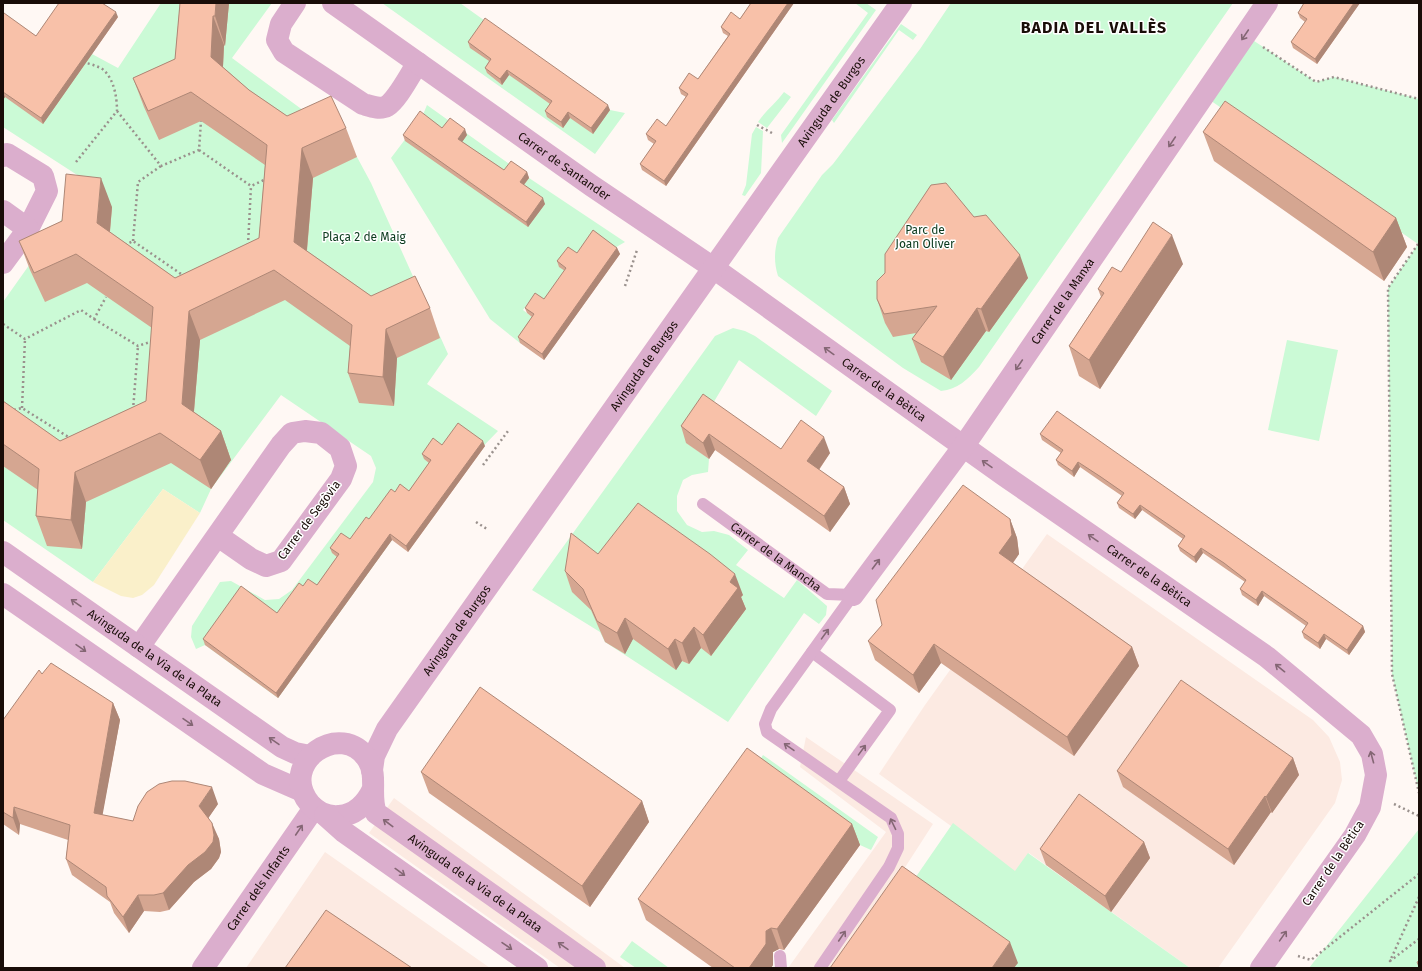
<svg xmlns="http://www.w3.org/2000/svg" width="1422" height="971" font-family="'Fira Sans',sans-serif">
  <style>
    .built { fill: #fceae2 }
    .green { fill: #cbfad6 }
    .sand { fill: #faf0ca }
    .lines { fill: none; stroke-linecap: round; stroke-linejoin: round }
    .path { stroke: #9a918d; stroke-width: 2.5; stroke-dasharray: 2 3; stroke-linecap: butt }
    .service { stroke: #dbaecd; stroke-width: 12 }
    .minor { stroke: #dbaecd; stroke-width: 22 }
    .tertiary { stroke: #dbaecd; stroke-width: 22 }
    .wall { fill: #d5a691 }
    .shaded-wall { fill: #ae8776 }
    .building { fill: #f8c1a9; stroke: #ae8776 }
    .oneway { stroke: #846674 }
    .labels { text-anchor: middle; stroke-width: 3; stroke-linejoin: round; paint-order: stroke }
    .street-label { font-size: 12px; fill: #190d08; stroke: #fff }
    .park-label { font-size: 12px; fill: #0b3a1d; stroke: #fff }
    .district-label { font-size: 16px; font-weight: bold; letter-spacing: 1px; fill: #190d08; stroke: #fff }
  </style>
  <rect width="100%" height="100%" fill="#fff8f4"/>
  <path class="built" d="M 1047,534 L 1313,720 L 1329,737 L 1340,762 L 1342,780 L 1335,803 L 1218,968 L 1190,968 L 1029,853 L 1016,873 L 879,774 L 925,705 Z
    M 806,737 L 933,824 L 840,968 L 788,968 L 886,832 L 800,767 Z
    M 394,798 L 625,968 L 560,968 L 369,833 Z
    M 325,852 L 490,968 L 246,968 Z"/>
  <path class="green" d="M 161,3 L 272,3 L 232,58 L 330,130 L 357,157 L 371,183 L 448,354 L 427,384 L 498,431 L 392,540 L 278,698 L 205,645 L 196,649 L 191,637 L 192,626 L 220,582 L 231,581 L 265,600 L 279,599 L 292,590 L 373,482 L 376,468 L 371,456 L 281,395 L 211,489 L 200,513 L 163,489 L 93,582 L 3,520 L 3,302 L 88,182 L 3,127 L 3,73 L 92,54 L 118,68 Z
    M 382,3 L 460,3 L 610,110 L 625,113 L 595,154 Z
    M 855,3 L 866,3 L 876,10 L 782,143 L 781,135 L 868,13 Z
    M 951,3 L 1233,3 L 979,367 C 967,380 958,389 941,391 L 903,368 L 778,276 C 774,263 774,252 778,238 L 822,175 L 833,164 L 920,49 Z
    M 901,24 L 917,35 L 913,40 L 899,30 L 834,123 L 832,120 Z
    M 1245,35 L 1316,82 L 1334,77 L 1419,99 L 1419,793 L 1392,674 L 1388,288 L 1418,244 L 1204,96 Z
    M 784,92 L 791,97 L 767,128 L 758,122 C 766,110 776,103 784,92 Z
    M 427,105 L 529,178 L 625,242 L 613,249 L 579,259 L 566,250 L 561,257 L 568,274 L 546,305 L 528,303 L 523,310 L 536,320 L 520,343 L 490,319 L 391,158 L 422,117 Z
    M 756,127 L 763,131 L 761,173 L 745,196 L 742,195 L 746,185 L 752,134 Z
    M 733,328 L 745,331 L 755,336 L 832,391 L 816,416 L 739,360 L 709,410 L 687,443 L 709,459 L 708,472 L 692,475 L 683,480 L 677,496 L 677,511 L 687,525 L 702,532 L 714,531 L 729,535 L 748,550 L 736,565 L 784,598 L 797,580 L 827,606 L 826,615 L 819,624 L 804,613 L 728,722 L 605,642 L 600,632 L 532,590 L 715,336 Z
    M 1287,340 L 1338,350 L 1319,441 L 1268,430 Z
    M 763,755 L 878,837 L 871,850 L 860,845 L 754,769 Z
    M 953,823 L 1015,871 L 1028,853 L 1190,968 L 853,968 Z
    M 1419,829 L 1419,968 L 1309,968 Z
    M 632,941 L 669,968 L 636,968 L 620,957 Z"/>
  <path class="sand" d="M 163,489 L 200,513 L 154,585 L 142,595 L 133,598 L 121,596 L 93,582 Z"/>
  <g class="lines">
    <path class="path" d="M 1263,47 L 1316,82 L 1334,77 L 1419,99
      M 117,111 L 161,166 L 199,150 L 201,121
      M 757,125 L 772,133
      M 199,150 L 251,186 L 266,179
      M 76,162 L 117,111 C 117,97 114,77 101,68 C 96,66 91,64 86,63
      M 133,241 L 138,182 L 161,166
      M 1418,244 L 1388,288 L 1392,674 L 1419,793
      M 125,245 L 133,241 L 184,276
      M 248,245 L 251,186
      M 625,286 L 637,250
      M 94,319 L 138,346 L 153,341
      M 3,324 L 25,339 L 81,310 L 94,319 L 106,297
      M 22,408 L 25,339
      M 14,410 L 22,408 L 70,438
      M 133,410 L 138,346
      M 483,465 L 508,431
      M 476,522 L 487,529
      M 1394,804 L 1419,816
      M 1419,897 L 1390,961 L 1419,939
      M 1298,956 L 1311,960 L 1419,874"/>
    <g class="service">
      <path id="s1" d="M 703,504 L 827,594 L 853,595"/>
      <path d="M 812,652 L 890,710 L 839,781"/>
      <path d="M 780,956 L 781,968"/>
      <path d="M 820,968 L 889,867 L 898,848 L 898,834 L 891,818 L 767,732 L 765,724 L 771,709 L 853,595"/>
    </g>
    <g class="minor">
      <path d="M 295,3 L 281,24 L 277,40 L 284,52 L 363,104 C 370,106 380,110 387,106 C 398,99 410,74 418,63"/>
      <path id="s2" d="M 333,3 L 592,186 L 712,267 L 1005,476 L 1267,657 L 1361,735 L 1372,754 L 1376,775 L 1370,807 L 1355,835 L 1261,968"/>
      <path d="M 3,156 L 7,154 L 43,176 L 47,191 L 28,229 L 3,263"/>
      <path d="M 3,211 L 28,229"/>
      <path id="s3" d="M 853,595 L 963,447 L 1267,3"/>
      <path d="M 139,647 L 281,445 L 292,433 L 305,431 L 321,433 L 340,448 L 346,466 L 341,479 L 281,561 L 266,566 L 251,559 L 218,536"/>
      <path id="s4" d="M 372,770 L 374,756 L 387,729 L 901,3"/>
      <path id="s5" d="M 203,968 L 314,808"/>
    </g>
    <g class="tertiary">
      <path id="s6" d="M 3,552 L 282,747 L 295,753 L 310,756"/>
      <path d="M 3,594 L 263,774 L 302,791"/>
      <path id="s7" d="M 373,789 C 366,804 356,815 339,816 C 328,817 317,812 310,804 C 276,763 342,718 368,760 C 378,776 369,796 376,813 L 595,968"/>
      <path d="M 325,815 L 344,832 L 537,968"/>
    </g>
  </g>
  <path class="wall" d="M 180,3 L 229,3 L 225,46 L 224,45 L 223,67 L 249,90 L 287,116 L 346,128 L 357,157 L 313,178 L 307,251 L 371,296 L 430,308 L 440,338 L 397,358 L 394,406 L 359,403 L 348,373 L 350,346 L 285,300 L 200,340 L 194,412 L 221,431 L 231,460 L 211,489 L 171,463 L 86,502 L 82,549 L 47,546 L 36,516 L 38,490 L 3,466 L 3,401 L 60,441 L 146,401 L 152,328 L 87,283 L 45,302 L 30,270 L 19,241 L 62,221 L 112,207 L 110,232 L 175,278 L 259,238 L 265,165 L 201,121 L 159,140 L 144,107 L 133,78 L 175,59 Z
    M 751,3 L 794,3 L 666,186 L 642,170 L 640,164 L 654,144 L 648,140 L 646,134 L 666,126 L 686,97 L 681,94 L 679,88 L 698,79 L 728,36 L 723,33 L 721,27 L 740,19 Z
    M 1304,3 L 1360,3 L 1317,64 L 1293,48 L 1291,42 L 1305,22 L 1300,18 L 1298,13 Z
    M 3,14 L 36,36 L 118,17 L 43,124 L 5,97 L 3,100 Z
    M 468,42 L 610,110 L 593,134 L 570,118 L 563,128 L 547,117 L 545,111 L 550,104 L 532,91 L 509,75 L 502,85 L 487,73 L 485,68 L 489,61 L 470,48 Z
    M 442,128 L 467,135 L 462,142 L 504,170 L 527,172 L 529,178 L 524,185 L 545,204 L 528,227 L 405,141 L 403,135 Z
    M 1203,132 L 1396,218 L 1407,247 L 1384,281 L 1214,161 Z
    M 974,217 L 1028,278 L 989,332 L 986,331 L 951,380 L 921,362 L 912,339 L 916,333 L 893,337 L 885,323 L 877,299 Z
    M 617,248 L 620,254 L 544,360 L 520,343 L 518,337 L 532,317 L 527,313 L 525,308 L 544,299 L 565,271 L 559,267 L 557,261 L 577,253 Z
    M 1183,264 L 1100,389 L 1079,376 L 1069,346 L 1101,297 L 1098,289 L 1121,272 Z
    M 681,426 L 781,449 L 830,453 L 819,470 L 844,487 L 850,504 L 830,532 L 715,450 L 709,459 L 686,443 Z
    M 1040,434 L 1363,626 L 1365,632 L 1349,655 L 1326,639 L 1320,649 L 1304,638 L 1302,632 L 1306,626 L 1264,596 L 1258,606 L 1242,595 L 1240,589 L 1245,582 L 1226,569 L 1203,553 L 1196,563 L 1180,551 L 1178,546 L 1183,539 L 1142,510 L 1135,519 L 1119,508 L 1117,503 L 1122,496 L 1103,483 L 1080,467 L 1074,477 L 1058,465 L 1056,460 L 1061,453 L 1042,440 Z
    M 442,445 L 485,446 L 408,552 L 392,540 L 278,698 L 205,645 L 203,639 L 277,613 L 303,586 L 317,585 L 337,557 L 332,553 L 330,548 L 350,539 L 369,519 L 395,492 L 409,491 L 429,463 L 424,459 L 422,454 Z
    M 1010,519 L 1017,538 L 1019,554 L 1013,563 L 1132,647 L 1139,666 L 1074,756 L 941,663 L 919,693 L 875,660 L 868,641 Z
    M 598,554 L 743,595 L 741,597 L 746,609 L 711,656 L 701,648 L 689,664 L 682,661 L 676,670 L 633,639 L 625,654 L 605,642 L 591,610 L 572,592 L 565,571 Z
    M 42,674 L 113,703 L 120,720 L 102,815 L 133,821 L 218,804 L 208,818 L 219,839 L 221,852 L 219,858 L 211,869 L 194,882 L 169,910 L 160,912 L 144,911 L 129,933 L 114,913 L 110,902 L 72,875 L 66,859 L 68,840 L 20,824 L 19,835 L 3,824 L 3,720 Z
    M 1293,758 L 1299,775 L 1272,813 L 1271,812 L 1234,865 L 1123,787 L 1117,771 Z
    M 421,772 L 642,801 L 649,822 L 590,907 L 429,793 Z
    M 852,824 L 860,845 L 784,950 L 779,949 L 773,952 L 773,965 L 771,968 L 713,968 L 646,920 L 638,899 Z
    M 1144,842 L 1150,858 L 1111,912 L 1046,865 L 1040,849 Z"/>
  <path class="shaded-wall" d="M 216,3 L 229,3 L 225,46 L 215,16 Z
    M 788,3 L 794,3 L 666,186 L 664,181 Z
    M 1354,3 L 1360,3 L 1317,64 L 1315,59 Z
    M 116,12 L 118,17 L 43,124 L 41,118 Z
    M 213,16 L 224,45 L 222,86 L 211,57 Z
    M 507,70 L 509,75 L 502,85 L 500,79 Z
    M 3,92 L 5,97 L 3,100 Z
    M 608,105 L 610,110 L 593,134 L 591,128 Z
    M 568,112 L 570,118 L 563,128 L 561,122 Z
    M 465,129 L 467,135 L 460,145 L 458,139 Z
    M 302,148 L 313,178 L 305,271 L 294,242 Z
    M 527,172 L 529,178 L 522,187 L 520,182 Z
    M 101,178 L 112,207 L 108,252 L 97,223 Z
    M 543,198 L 545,204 L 528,227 L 526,222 Z
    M 1396,218 L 1407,247 L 1384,281 L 1373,252 Z
    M 1172,235 L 1183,264 L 1100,389 L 1089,360 Z
    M 617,248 L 620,254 L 544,360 L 542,354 Z
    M 1020,255 L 1028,278 L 989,332 L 981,309 Z
    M 977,308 L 986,331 L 951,380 L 943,357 Z
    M 189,311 L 200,340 L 192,433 L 182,404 Z
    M 386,329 L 397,358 L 394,406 L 383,377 Z
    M 221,431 L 231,460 L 211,489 L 200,460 Z
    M 709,434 L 715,450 L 709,459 L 703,443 Z
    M 824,437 L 830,453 L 813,478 L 807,461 Z
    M 483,441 L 485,446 L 408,552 L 406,546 Z
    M 1078,462 L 1080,467 L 1074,477 L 1072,471 Z
    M 75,472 L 86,502 L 82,549 L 71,520 Z
    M 844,487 L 850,504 L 830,532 L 824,516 Z
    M 1140,505 L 1142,510 L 1135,519 L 1133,514 Z
    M 1010,519 L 1017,538 L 1019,554 L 1006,572 L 999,553 Z
    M 390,534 L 392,540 L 278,698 L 276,693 Z
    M 1201,548 L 1203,553 L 1196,563 L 1194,557 Z
    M 735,574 L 743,595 L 741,597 L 746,609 L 711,656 L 703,635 L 730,582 Z
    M 1262,591 L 1264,596 L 1258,606 L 1256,600 Z
    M 625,618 L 633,639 L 625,654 L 617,633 Z
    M 1363,626 L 1365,632 L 1349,655 L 1347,650 Z
    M 694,627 L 701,648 L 689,664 L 682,643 Z
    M 1324,634 L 1326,639 L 1320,649 L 1318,643 Z
    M 675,639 L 682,661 L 676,670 L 668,649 Z
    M 934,644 L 941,663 L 919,693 L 913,675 Z
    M 1132,647 L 1139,666 L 1074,756 L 1067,737 Z
    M 113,703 L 120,720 L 100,829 L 94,813 Z
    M 1293,758 L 1299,775 L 1272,813 L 1266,797 Z
    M 212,787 L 218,804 L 205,823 L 199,806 Z
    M 1265,796 L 1271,812 L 1234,865 L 1228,849 Z
    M 642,801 L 649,822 L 590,907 L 582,886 Z
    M 14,807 L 20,824 L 19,835 L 13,818 Z
    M 212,823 L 219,839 L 221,852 L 219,858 L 211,869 L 194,882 L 169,910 L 163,893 L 188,865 Z
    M 852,824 L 860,845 L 784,950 L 777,929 Z
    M 1144,842 L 1150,858 L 1111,912 L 1105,896 Z
    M 138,895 L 144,911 L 129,933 L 123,917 Z
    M 771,928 L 779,949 L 773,952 L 773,965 L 771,968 L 749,968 L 766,931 Z
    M 1010,942 L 1018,963 L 1014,968 L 992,968 Z"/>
  <path class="building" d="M 59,3 L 102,3 L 116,12 L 41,118 L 3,92 L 3,14 L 4,13 L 36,36 Z
    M 180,3 L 216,3 L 215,16 L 213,16 L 211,57 L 249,90 L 287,116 L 331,96 L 346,128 L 302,148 L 294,242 L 371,296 L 415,276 L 430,308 L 386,329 L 383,377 L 348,373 L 352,325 L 274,270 L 189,311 L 182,404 L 221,431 L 200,460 L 160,433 L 75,472 L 71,520 L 36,516 L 39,469 L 3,444 L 3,401 L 60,441 L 146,401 L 153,307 L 76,254 L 34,273 L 19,241 L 62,221 L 66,174 L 101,178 L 97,223 L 175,278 L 259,238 L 267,145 L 191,92 L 148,111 L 133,78 L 175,59 Z
    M 751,3 L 788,3 L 664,181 L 640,164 L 656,141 L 646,134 L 657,119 L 666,126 L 688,94 L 679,88 L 689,73 L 698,79 L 730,34 L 721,27 L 731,12 L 740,19 Z
    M 1304,3 L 1354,3 L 1315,59 L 1291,42 L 1307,19 L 1298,13 Z
    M 485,18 L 608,105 L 591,128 L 568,112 L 561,122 L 545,111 L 552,101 L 507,70 L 500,79 L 485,68 L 491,59 L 468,42 Z
    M 1225,101 L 1396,218 L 1373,252 L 1203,132 Z
    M 420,111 L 442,128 L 450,118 L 465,129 L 458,139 L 504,170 L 511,161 L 527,172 L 520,182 L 543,198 L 526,222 L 403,135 Z
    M 946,183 L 974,217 L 986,215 L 1020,255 L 981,309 L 977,308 L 943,357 L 912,339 L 937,306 L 884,314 L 877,299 L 877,281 L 885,273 L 885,254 L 931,185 Z
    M 1153,222 L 1172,235 L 1089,360 L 1069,346 L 1104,293 L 1098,289 L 1112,267 L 1121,272 Z
    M 593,230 L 617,248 L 542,354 L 518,337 L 534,314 L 525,308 L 535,293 L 544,299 L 566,268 L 557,261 L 568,247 L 577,253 Z
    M 703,394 L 781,449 L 801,420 L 824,437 L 807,461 L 844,487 L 824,516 L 709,434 L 703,443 L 681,426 Z
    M 1057,411 L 1363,626 L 1347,650 L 1324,634 L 1318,643 L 1302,632 L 1308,623 L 1262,591 L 1256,600 L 1240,589 L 1246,580 L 1224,563 L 1201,548 L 1194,557 L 1178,546 L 1185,536 L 1140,505 L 1133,514 L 1117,503 L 1124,493 L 1101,477 L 1078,462 L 1072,471 L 1056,460 L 1063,450 L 1040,434 Z
    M 458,423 L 483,441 L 406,546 L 390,534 L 276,693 L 203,639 L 241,586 L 277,613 L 299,583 L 303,586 L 308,579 L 317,585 L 339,554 L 330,548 L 341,533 L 350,539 L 366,517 L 369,519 L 391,489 L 395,492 L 400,484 L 409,491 L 431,460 L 422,454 L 433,438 L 442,445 Z
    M 963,485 L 1010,519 L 1012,535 L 999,553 L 1132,647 L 1067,737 L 934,644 L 913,675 L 868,641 L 882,625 L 876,600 Z
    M 638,503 L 710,554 L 735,574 L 730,582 L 738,588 L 703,635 L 694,627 L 682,643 L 675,639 L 668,649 L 625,618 L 617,633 L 597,621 L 583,589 L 565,571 L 571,533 L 598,554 Z
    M 51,663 L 113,703 L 94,813 L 133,821 L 138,806 L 147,792 L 159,784 L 172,781 L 185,781 L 212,787 L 199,806 L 212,823 L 214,835 L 213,842 L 205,852 L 188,865 L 163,893 L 154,895 L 138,895 L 123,917 L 107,896 L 106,887 L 66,859 L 70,825 L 14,807 L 13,818 L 3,812 L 3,720 L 39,670 L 42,674 Z
    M 1181,680 L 1293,758 L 1266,797 L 1265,796 L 1228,849 L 1117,771 Z
    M 480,687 L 642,801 L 582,886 L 421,772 Z
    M 747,748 L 852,824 L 777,929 L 771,928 L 766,931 L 766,944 L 749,968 L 735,968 L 638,899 Z
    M 1079,794 L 1144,842 L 1105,896 L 1040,849 Z
    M 902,866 L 1010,942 L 992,968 L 830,968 Z
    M 326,910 L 412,968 L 285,968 Z
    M 1419,961 L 1419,967 L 1417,962 Z"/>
  <defs><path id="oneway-shaft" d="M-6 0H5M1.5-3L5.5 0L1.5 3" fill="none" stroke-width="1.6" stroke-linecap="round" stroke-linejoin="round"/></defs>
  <g class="oneway">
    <use href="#oneway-shaft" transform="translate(1245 35) rotate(124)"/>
    <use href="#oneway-shaft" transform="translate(1172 142) rotate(124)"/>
    <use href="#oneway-shaft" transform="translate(829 351) rotate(-144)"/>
    <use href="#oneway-shaft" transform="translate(1019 365) rotate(124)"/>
    <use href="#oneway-shaft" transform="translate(987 464) rotate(-145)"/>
    <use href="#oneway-shaft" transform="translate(1093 538) rotate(-145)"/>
    <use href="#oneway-shaft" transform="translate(876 564) rotate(-53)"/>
    <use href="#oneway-shaft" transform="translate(76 603) rotate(-145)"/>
    <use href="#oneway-shaft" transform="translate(825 634) rotate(-54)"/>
    <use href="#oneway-shaft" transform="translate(81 648) rotate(35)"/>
    <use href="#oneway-shaft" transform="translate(1280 668) rotate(-141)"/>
    <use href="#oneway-shaft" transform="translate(188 722) rotate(35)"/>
    <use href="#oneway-shaft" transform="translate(274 741) rotate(-145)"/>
    <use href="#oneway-shaft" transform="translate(789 747) rotate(-145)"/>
    <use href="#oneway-shaft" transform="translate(862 750) rotate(-54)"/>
    <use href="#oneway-shaft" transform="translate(1372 757) rotate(-105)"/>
    <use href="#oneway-shaft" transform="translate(388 823) rotate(-143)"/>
    <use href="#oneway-shaft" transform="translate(893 824) rotate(-116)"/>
    <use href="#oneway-shaft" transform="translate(299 830) rotate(-56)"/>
    <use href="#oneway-shaft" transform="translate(400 872) rotate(36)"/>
    <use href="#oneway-shaft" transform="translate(842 936) rotate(-56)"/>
    <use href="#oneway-shaft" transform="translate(1283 936) rotate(-55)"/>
    <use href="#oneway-shaft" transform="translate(507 946) rotate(35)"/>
    <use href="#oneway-shaft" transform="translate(563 946) rotate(-145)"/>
  </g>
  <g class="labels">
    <g class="street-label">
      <text dy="4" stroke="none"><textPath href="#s4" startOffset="813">Avinguda de Burgos</textPath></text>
      <text dy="4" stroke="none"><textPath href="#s2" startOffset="283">Carrer de Santander</textPath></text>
      <text dy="4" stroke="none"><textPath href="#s3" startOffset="361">Carrer de la Manxa</textPath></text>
      <text dy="4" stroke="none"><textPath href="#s4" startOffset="489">Avinguda de Burgos</textPath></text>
      <text dy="4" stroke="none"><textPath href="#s2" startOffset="673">Carrer de la Bètica</textPath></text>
      <text transform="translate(309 520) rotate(-53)" y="4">Carrer de Segòvia</text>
      <text dy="4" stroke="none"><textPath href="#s1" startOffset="90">Carrer de la Mancha</textPath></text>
      <text dy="4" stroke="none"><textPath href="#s2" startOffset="997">Carrer de la Bètica</textPath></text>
      <text dy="4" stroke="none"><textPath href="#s4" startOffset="165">Avinguda de Burgos</textPath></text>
      <text dy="4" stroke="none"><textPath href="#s6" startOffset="185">Avinguda de la Via de la Plata</textPath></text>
      <text transform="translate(1333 863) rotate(-56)" y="4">Carrer de la Bètica</text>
      <text dy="4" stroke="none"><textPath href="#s7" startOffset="374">Avinguda de la Via de la Plata</textPath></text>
      <text dy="4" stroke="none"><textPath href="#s5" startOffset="97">Carrer dels Infants</textPath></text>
    </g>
    <g class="park-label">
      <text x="925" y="234">Parc de<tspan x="925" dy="14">Joan Oliver</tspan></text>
      <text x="364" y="241">Plaça 2 de Maig</text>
    </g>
    <g class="district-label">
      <text x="1094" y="33">BADIA DEL VALLÈS</text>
    </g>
  </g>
  <rect width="1422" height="971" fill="none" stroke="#190d08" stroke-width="8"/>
</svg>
